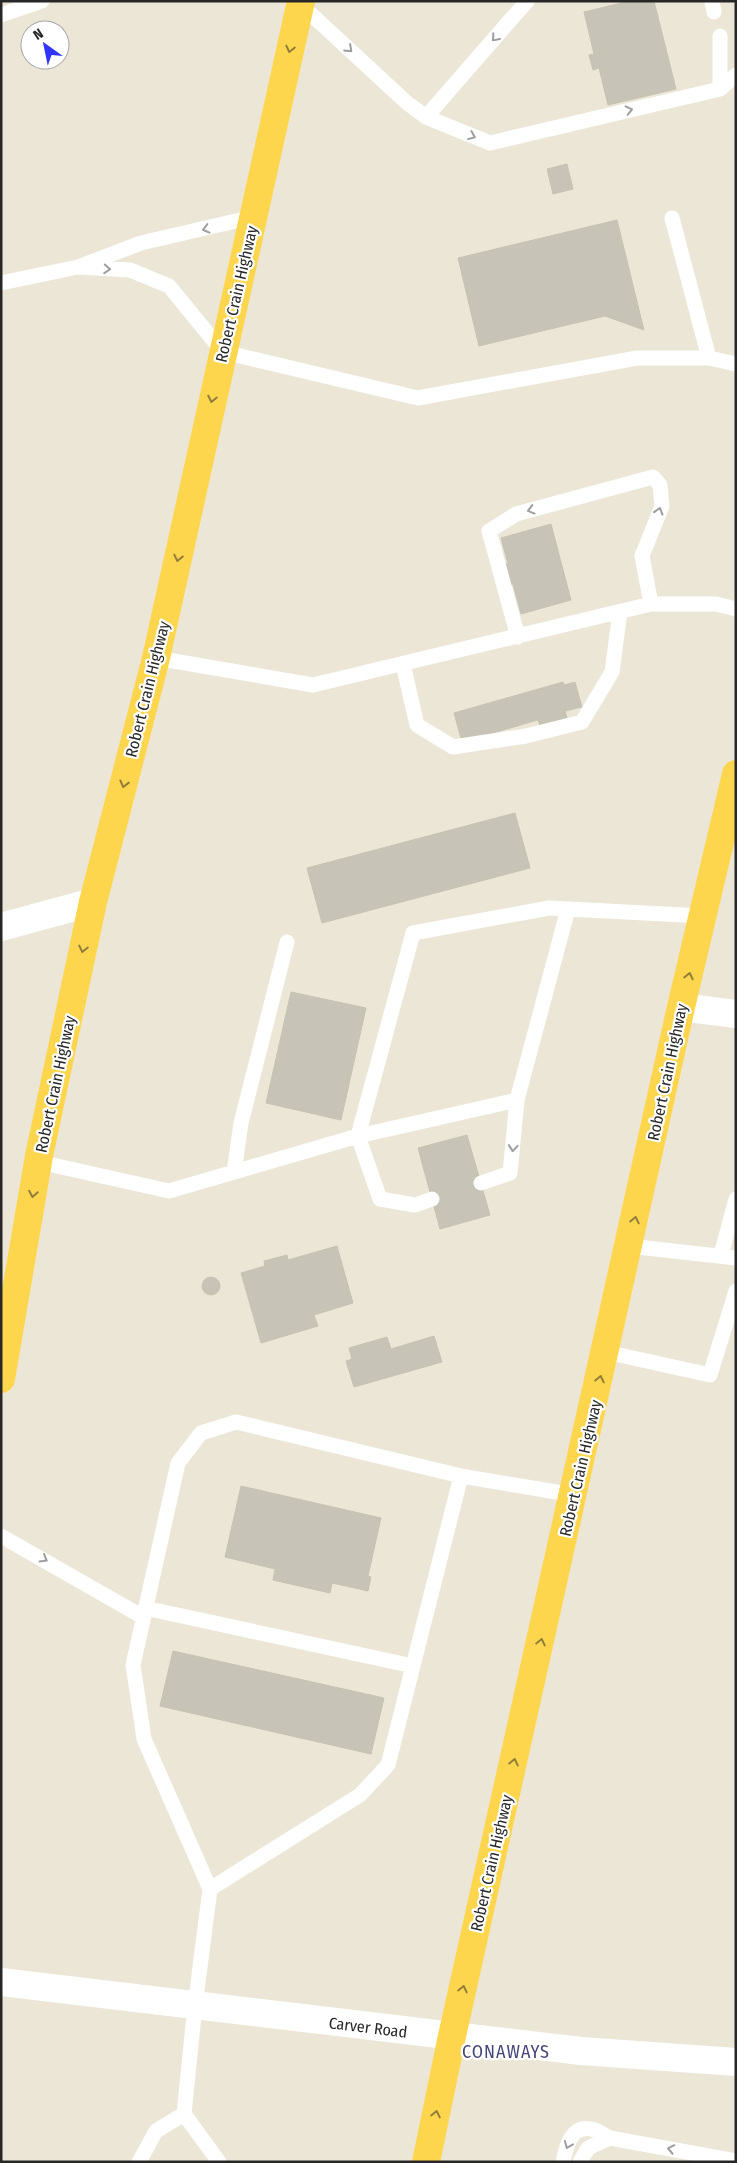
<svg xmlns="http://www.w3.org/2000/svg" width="737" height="2163" font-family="'Fira Sans Condensed',sans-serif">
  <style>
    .building { fill: #c7c3b7; stroke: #c7c3b1 }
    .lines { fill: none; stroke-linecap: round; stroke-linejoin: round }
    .service { stroke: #fff; stroke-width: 15 }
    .minor { stroke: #fff; stroke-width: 28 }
    .trunk { stroke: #fed64e; stroke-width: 28 }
    .oneway { stroke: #9e9e9e }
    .oneway2 { stroke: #927e3a }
    .labels { text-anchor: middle; stroke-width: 4.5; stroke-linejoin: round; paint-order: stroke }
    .street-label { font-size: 16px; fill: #272727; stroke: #fff }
    .neighbourhood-label { font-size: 18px; letter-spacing: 1px; fill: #45457b; stroke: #fff }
  </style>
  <rect width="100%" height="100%" fill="#ece6d7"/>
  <path class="building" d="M 630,1 L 654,1 L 676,89 L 608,105 L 599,68 L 593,70 L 589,55 L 594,54 L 584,12 Z
    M 567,164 L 573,189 L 553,194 L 547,169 Z
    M 617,220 L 644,330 L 605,316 L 479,346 L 458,258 Z
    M 551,524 L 571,600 L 521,614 L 513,584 L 511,585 L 505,564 L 508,564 L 501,538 Z
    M 563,682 L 564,685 L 575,682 L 582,707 L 565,711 L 568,721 L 540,726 L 538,720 L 462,742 L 454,713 Z
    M 515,813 L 530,868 L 322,923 L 307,868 Z
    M 291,992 L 366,1008 L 341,1120 L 266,1103 Z
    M 467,1135 L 490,1215 L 440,1229 L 418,1148 Z
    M 337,1246 L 353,1303 L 314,1315 L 318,1326 L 261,1343 L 241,1273 L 265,1266 L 264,1261 L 287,1255 L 288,1260 Z
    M202 1286a9 9 0 1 1 18 0a9 9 0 1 1-18 0Z
    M 434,1336 L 442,1362 L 354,1387 L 346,1361 L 352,1359 L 349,1348 L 387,1337 L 391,1349 Z
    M 241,1486 L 381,1518 L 368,1576 L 371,1577 L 368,1591 L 332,1583 L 330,1593 L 273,1580 L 275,1569 L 225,1557 Z
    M 173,1651 L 384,1698 L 371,1754 L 160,1706 Z"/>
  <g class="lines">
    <path class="service" d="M 712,1 L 714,12
      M 300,4 L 406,102 L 426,117 L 490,143 L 720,89 L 720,36
      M 1,15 L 42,1
      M 720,89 L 736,75
      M 426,117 L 527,1
      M 253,217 L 141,243 L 78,267 L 130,270 L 169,286 L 223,352 L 418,398 L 637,358 L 709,358 L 736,364
      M 672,218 L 709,358
      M 1,283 L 78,267
      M 518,637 L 489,531 L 516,514 L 653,477 L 660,485 L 662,506 L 642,556 L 651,604
      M 156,658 L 313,685 L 651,604 L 716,604 L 736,609
      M 403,664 L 417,725 L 453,747 L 526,736 L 582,722 L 612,672 L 620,612
      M 39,1162 L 169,1191 L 358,1136 L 413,933 L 549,908 L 702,916
      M 234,1172 L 241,1123 L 287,942
      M 481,1183 L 510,1173 L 517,1100
      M 432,1199 L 415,1205 L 380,1199 L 358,1136 L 517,1100 L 568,909
      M 629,1246 L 736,1258
      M 721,1255 L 736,1199
      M 606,1352 L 710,1375 L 736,1291
      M 1,1536 L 143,1617
      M 145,1608 L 413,1666
      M 210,1889 L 144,1739 L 133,1665 L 178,1463 L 201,1433 L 236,1422 L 461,1476
      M 184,2114 L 219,2162
      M 139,2162 L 156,2131 L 184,2114 L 195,2006 L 210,1889 L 360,1795 L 388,1765 L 461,1476 L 574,1495
      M 563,2162 C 566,2147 571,2125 591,2129 C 598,2130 604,2135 610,2138
      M 580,2162 L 588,2148 L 610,2138 L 736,2161"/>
    <path class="minor" d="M 1,927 L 93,902
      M 681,1007 L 736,1014
      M 1,1982 L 581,2051 L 736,2062"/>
    <path class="trunk" d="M 1,1379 L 39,1156 L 93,902 L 156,658 L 301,1
      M 426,2162 L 452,2036 L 681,1007 L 736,774"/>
  </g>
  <defs><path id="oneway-chevron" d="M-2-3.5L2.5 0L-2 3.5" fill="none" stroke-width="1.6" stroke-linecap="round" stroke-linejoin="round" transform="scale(1.25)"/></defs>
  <g class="oneway">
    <use href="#oneway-chevron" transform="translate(495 38) rotate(131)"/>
    <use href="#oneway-chevron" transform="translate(349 49) rotate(43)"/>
    <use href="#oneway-chevron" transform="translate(629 110) rotate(-13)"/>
    <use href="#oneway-chevron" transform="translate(472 136) rotate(22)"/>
    <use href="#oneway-chevron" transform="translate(206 229) rotate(166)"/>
    <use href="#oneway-chevron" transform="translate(107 269) rotate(4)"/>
    <use href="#oneway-chevron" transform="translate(531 510) rotate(165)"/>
    <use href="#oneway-chevron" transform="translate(659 511) rotate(-73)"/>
    <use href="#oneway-chevron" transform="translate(513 1148) rotate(95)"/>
    <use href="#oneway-chevron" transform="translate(44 1559) rotate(30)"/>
    <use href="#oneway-chevron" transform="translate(568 2145) rotate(112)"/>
    <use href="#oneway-chevron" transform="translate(671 2149) rotate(-169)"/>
  </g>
  <g class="oneway2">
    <use href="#oneway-chevron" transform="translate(290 49) rotate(103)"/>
    <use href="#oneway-chevron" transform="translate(212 399) rotate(102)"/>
    <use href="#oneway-chevron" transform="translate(178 558) rotate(102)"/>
    <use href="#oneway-chevron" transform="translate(124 784) rotate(104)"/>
    <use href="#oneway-chevron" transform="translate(83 949) rotate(102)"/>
    <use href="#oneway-chevron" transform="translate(689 976) rotate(-77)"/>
    <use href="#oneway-chevron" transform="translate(33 1194) rotate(100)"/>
    <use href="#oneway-chevron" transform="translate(635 1220) rotate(-78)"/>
    <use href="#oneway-chevron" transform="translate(600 1379) rotate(-78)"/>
    <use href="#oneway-chevron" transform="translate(541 1642) rotate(-77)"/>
    <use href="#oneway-chevron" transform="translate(514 1762) rotate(-77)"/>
    <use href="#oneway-chevron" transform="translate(463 1989) rotate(-77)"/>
    <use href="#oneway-chevron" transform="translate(436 2114) rotate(-78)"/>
  </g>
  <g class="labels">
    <g class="street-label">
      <text transform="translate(236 294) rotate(-77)" y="6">Robert Crain Highway</text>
      <text transform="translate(147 689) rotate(-76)" y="6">Robert Crain Highway</text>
      <text transform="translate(667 1072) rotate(-78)" y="6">Robert Crain Highway</text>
      <text transform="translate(55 1084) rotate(-78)" y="6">Robert Crain Highway</text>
      <text transform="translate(580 1468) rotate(-77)" y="6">Robert Crain Highway</text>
      <text transform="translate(491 1863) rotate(-77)" y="6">Robert Crain Highway</text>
      <text transform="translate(368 2027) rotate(7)" y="6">Carver Road</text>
    </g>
    <g class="neighbourhood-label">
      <text x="506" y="2058">CONAWAYS</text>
    </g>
  </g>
  <rect width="737" height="2163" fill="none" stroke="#272727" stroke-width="5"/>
  <g transform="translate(45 45) rotate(327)"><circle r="24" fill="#ffffff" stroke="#a9a9a9"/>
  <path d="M0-4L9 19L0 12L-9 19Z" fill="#3134ff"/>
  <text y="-8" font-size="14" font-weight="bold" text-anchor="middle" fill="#272727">N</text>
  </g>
</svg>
